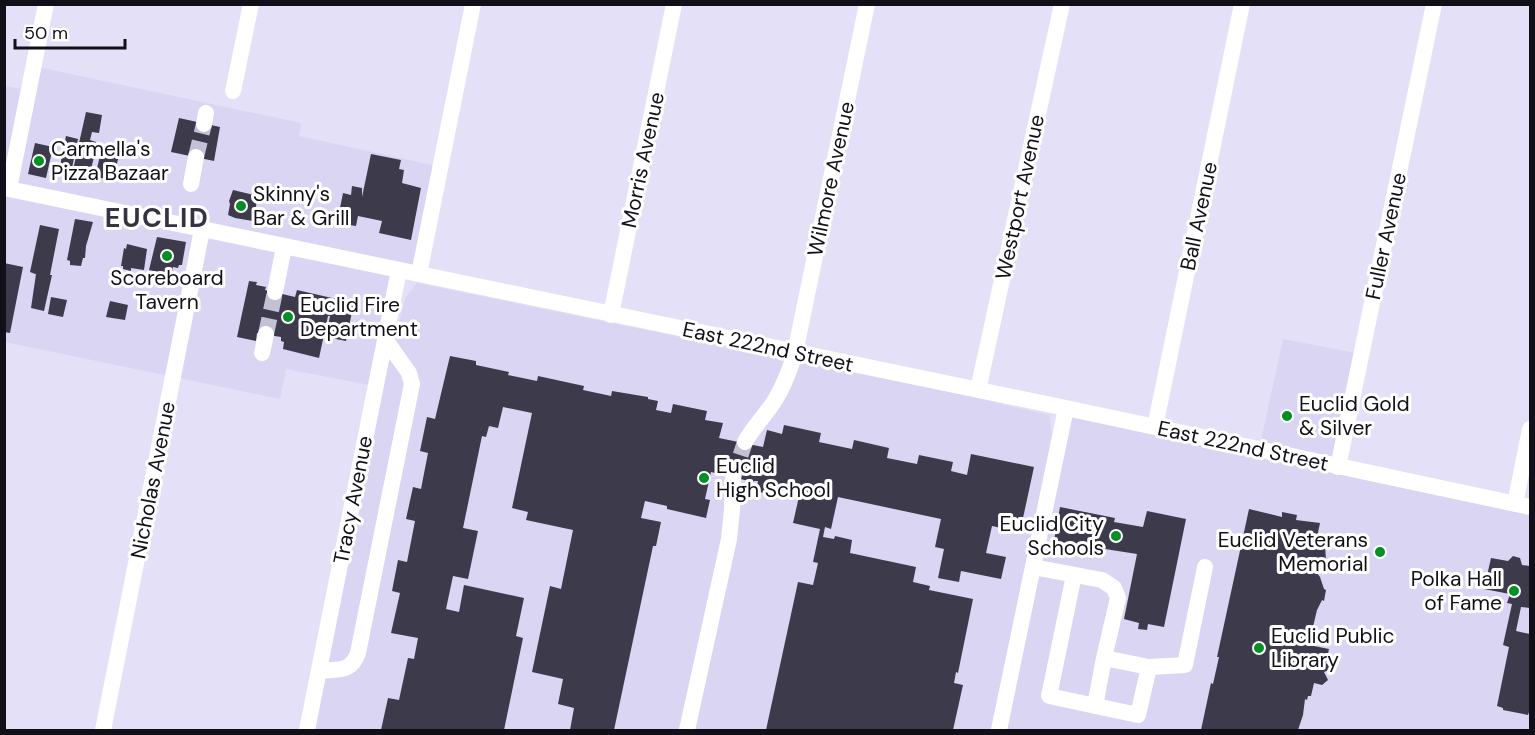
<svg xmlns="http://www.w3.org/2000/svg" width="1535" height="735" font-family="'DM Sans',sans-serif">
  <style>
    .built { fill: #d9d5f3 }
    .building { fill: #3d3a4c }
    .lines { fill: none; stroke-linecap: round; stroke-linejoin: round }
    .minor-tunnel { stroke: #c4c1d6; stroke-width: 16; stroke-dasharray: 16 8; stroke-linecap: butt }
    .minor { stroke: #fff; stroke-width: 16 }
    .poi-dot { fill: #029023; stroke: #fff; stroke-width: 2 }
    .labels { text-anchor: middle; stroke-width: 6; stroke-linejoin: round; paint-order: stroke }
    .poi-label { font-size: 21px; fill: #111018; stroke: #fff; text-anchor: start }
    .street-label { font-size: 21px; fill: #111018; stroke: #fff }
    .district-label { font-size: 27px; font-weight: bold; letter-spacing: 1.5px; fill: #353243; stroke: #fff }
  </style>
  <rect width="100%" height="100%" fill="#e3e0f7"/>
  <path class="built" d="M 33,66 L 301,123 L 299,136 L 441,167 L 419,274 L 399,270 L 375,386 L 286,369 L 280,399 L 5,342 L 4,86 L 28,90 Z
    M 417,283 L 973,397 L 1049,415 L 1052,434 L 993,730 L 314,730 L 388,362 L 406,297 Z
    M 1283,339 L 1361,354 L 1338,467 L 1530,507 L 1530,730 L 999,730 L 1066,408 L 1259,450 Z"/>
  <path class="building" d="M 86,112 L 102,115 L 99,133 L 92,132 L 90,140 L 96,142 L 97,145 L 90,173 L 73,170 Z
    M 179,118 L 220,127 L 214,161 L 171,152 Z
    M 66,136 L 78,139 L 72,168 L 60,166 Z
    M 35,143 L 53,147 L 46,178 L 28,174 Z
    M 102,147 L 120,151 L 113,180 L 95,177 Z
    M 371,154 L 401,160 L 399,169 L 404,170 L 402,183 L 421,188 L 411,240 L 379,233 L 382,221 L 358,216 L 356,226 L 337,223 L 343,193 L 351,195 L 352,186 L 362,188 L 362,197 Z
    M 233,190 L 258,196 L 253,221 L 235,218 L 228,215 L 230,204 L 229,201 Z
    M 75,219 L 93,222 L 86,246 L 85,258 L 83,258 L 81,266 L 70,265 L 70,261 L 67,260 Z
    M 40,225 L 59,229 L 50,275 L 52,275 L 44,311 L 31,308 L 36,274 L 38,275 L 30,272 Z
    M 157,237 L 186,242 L 182,265 L 179,265 L 178,268 L 173,267 L 171,279 L 161,277 L 162,273 L 149,270 Z
    M 127,244 L 147,249 L 144,270 L 131,268 L 131,271 L 123,269 L 123,266 L 121,266 L 124,248 L 126,249 Z
    M 4,263 L 23,267 L 10,333 L 4,332 Z
    M 249,281 L 257,282 L 256,285 L 266,287 L 265,290 L 295,297 L 297,290 L 332,298 L 330,308 L 332,308 L 334,298 L 354,302 L 346,341 L 326,337 L 330,316 L 328,316 L 319,358 L 283,349 L 284,342 L 281,341 L 281,337 L 257,333 L 256,341 L 237,337 Z
    M 51,297 L 67,300 L 63,317 L 48,314 Z
    M 110,301 L 128,305 L 125,320 L 106,317 Z
    M 450,356 L 476,361 L 476,365 L 509,372 L 508,375 L 537,381 L 538,376 L 584,386 L 583,390 L 611,396 L 612,391 L 648,397 L 648,399 L 658,401 L 656,410 L 671,413 L 673,404 L 707,411 L 705,420 L 723,423 L 719,438 L 763,447 L 767,430 L 782,434 L 784,425 L 821,433 L 819,442 L 852,449 L 854,440 L 889,448 L 887,458 L 917,464 L 919,455 L 953,462 L 951,471 L 967,475 L 971,454 L 1034,467 L 1020,532 L 992,526 L 986,553 L 1006,557 L 1001,579 L 961,571 L 959,582 L 938,578 L 944,549 L 935,547 L 941,519 L 838,497 L 831,529 L 825,527 L 823,537 L 834,539 L 835,536 L 852,540 L 850,553 L 916,567 L 913,582 L 930,586 L 929,590 L 973,599 L 958,673 L 956,672 L 954,683 L 963,685 L 953,730 L 766,730 L 798,582 L 813,585 L 818,563 L 813,562 L 820,529 L 793,523 L 800,492 L 782,489 L 781,497 L 756,491 L 758,481 L 754,481 L 753,482 L 711,472 L 705,499 L 710,500 L 706,518 L 667,509 L 667,506 L 645,501 L 641,518 L 661,522 L 656,546 L 653,546 L 614,730 L 570,730 L 574,708 L 558,704 L 563,679 L 532,672 L 550,586 L 561,589 L 573,530 L 526,520 L 528,512 L 512,508 L 532,413 L 503,407 L 498,428 L 489,426 L 486,437 L 482,436 L 463,528 L 478,531 L 468,579 L 453,576 L 446,609 L 459,612 L 464,585 L 524,598 L 516,636 L 523,638 L 504,730 L 381,730 L 388,698 L 399,700 L 408,658 L 414,659 L 418,638 L 391,633 L 400,593 L 392,591 L 398,560 L 407,562 L 415,521 L 406,519 L 413,487 L 421,489 L 428,453 L 420,451 L 427,417 L 435,419 Z
    M 1060,507 L 1115,518 L 1114,522 L 1143,527 L 1147,511 L 1186,519 L 1164,627 L 1148,624 L 1147,630 L 1138,629 L 1139,623 L 1124,619 L 1137,554 L 1054,541 Z
    M 1249,509 L 1282,517 L 1282,512 L 1297,515 L 1296,520 L 1320,523 L 1315,547 L 1325,546 L 1326,560 L 1314,561 L 1313,568 L 1320,577 L 1324,589 L 1326,590 L 1324,601 L 1322,600 L 1317,610 L 1312,631 L 1314,631 L 1315,641 L 1310,641 L 1309,645 L 1329,649 L 1326,663 L 1330,667 L 1329,670 L 1324,672 L 1328,680 L 1322,685 L 1314,683 L 1311,696 L 1308,696 L 1307,700 L 1305,699 L 1303,715 L 1298,730 L 1201,730 L 1211,683 L 1213,684 L 1219,657 L 1217,657 Z
    M 1513,556 L 1520,558 L 1522,565 L 1530,566 L 1530,608 L 1521,607 L 1516,631 L 1530,634 L 1530,709 L 1528,715 L 1503,710 L 1503,708 L 1497,706 L 1509,647 L 1503,645 L 1512,604 L 1507,603 L 1510,594 L 1484,589 L 1491,558 L 1508,561 Z"/>
  <g class="lines">
    <path class="minor-tunnel" d="M 196,157 L 204,124
      M 266,334 L 275,292
      M 733,478 L 745,442"/>
    <path class="minor" d="M 233,91 L 251,4
      M 204,124 L 206,113
      M 191,184 L 196,157
      M 4,188 L 1066,408 L 1530,507
      M 9,189 L 46,4
      M 419,274 L 473,4
      M 275,292 L 284,247
      M 611,315 L 674,4
      M 262,353 L 266,334
      M 978,390 L 1062,4
      M 1155,427 L 1242,4
      M 745,442 C 753,427 766,415 775,400 C 784,386 790,369 795,353 L 867,4
      M 1338,467 L 1434,4
      M 1515,504 L 1530,429
      M 1033,567 L 1102,580 L 1114,588 L 1118,598 L 1104,658
      M 1074,575 L 1049,696 L 1138,715 L 1149,667 L 1104,658 L 1095,706
      M 1149,667 L 1185,665 L 1205,567
      M 319,671 C 337,669 351,673 358,653 L 412,384 L 409,373 L 385,339
      M 103,730 L 202,230
      M 307,730 L 399,270
      M 687,730 L 729,539 L 732,510 L 733,478
      M 999,730 L 1066,408"/>
  </g>
  <g class="poi-dot">
    <circle cx="39" cy="161" r="6"/>
    <circle cx="241" cy="206" r="6"/>
    <circle cx="167" cy="256" r="6"/>
    <circle cx="288" cy="317" r="6"/>
    <circle cx="1287" cy="416" r="6"/>
    <circle cx="704" cy="478" r="6"/>
    <circle cx="1116" cy="536" r="6"/>
    <circle cx="1380" cy="552" r="6"/>
    <circle cx="1514" cy="591" r="6"/>
    <circle cx="1259" cy="648" r="6"/>
  </g>
  <g class="labels">
    <g class="poi-label">
      <text x="51" y="156">Carmella's<tspan x="51" dy="24">Pizza Bazaar</tspan></text>
      <text x="253" y="201">Skinny's<tspan x="253" dy="24">Bar &amp; Grill</tspan></text>
      <text x="167" y="285" text-anchor="middle">Scoreboard<tspan x="167" dy="24">Tavern</tspan></text>
      <text x="300" y="312">Euclid Fire<tspan x="300" dy="24">Department</tspan></text>
      <text x="1299" y="411">Euclid Gold<tspan x="1299" dy="24">&amp; Silver</tspan></text>
      <text x="716" y="473">Euclid<tspan x="716" dy="24">High School</tspan></text>
      <text x="1104" y="531" text-anchor="end">Euclid City<tspan x="1104" dy="24">Schools</tspan></text>
      <text x="1368" y="547" text-anchor="end">Euclid Veterans<tspan x="1368" dy="24">Memorial</tspan></text>
      <text x="1502" y="586" text-anchor="end">Polka Hall<tspan x="1502" dy="24">of Fame</tspan></text>
      <text x="1271" y="643">Euclid Public<tspan x="1271" dy="24">Library</tspan></text>
    </g>
    <g class="street-label">
      <text transform="translate(643 160) rotate(-78)" y="7">Morris Avenue</text>
      <text transform="translate(831 179) rotate(-78)" y="7">Wilmore Avenue</text>
      <text transform="translate(1020 197) rotate(-78)" y="7">Westport Avenue</text>
      <text transform="translate(1199 216) rotate(-78)" y="7">Ball Avenue</text>
      <text transform="translate(1386 236) rotate(-78)" y="7">Fuller Avenue</text>
      <text transform="translate(768 347) rotate(12)" y="7">East 222nd Street</text>
      <text transform="translate(1243 446) rotate(12)" y="7">East 222nd Street</text>
      <text transform="translate(153 480) rotate(-79)" y="7">Nicholas Avenue</text>
      <text transform="translate(353 500) rotate(-79)" y="7">Tracy Avenue</text>
    </g>
    <g class="district-label">
      <text x="157" y="227">EUCLID</text>
    </g>
  </g>
  <rect width="1535" height="735" fill="none" stroke="#111018" stroke-width="12"/>
  <path d="M15 39v9h110v-9" fill="none" stroke="#111018" stroke-width="3"/>
  <text x="24" y="39" font-size="18" fill="#111018" stroke="#ffffff" stroke-width="4.5" paint-order="stroke">50 m</text>
</svg>
